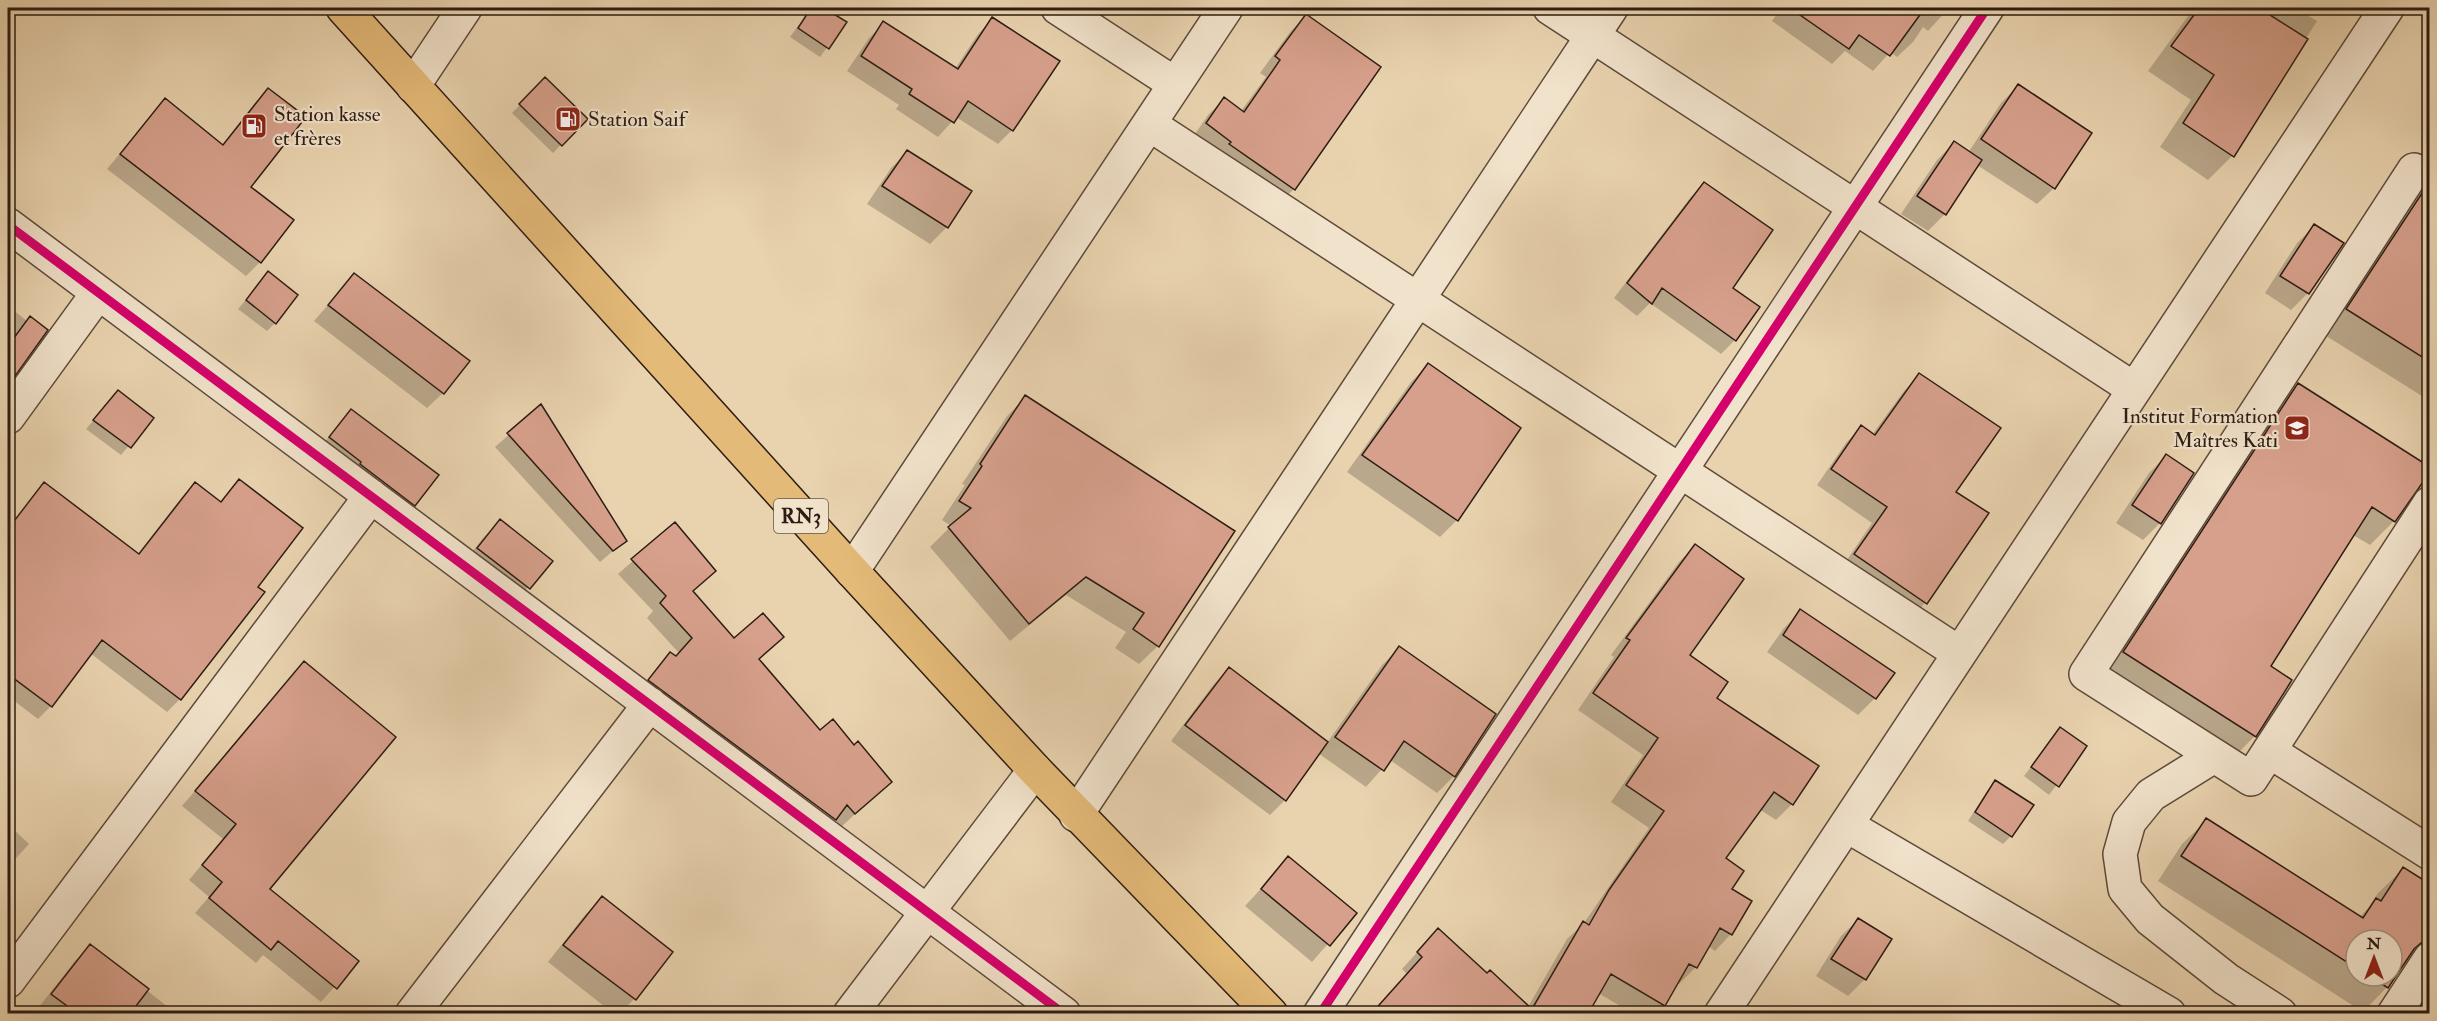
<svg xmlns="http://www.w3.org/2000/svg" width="2437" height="1021" font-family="'IM FELL Double Pica',serif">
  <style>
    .shadow { fill: #0003; fill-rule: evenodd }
    .building { fill: #d7a08c; stroke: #2d1c13; stroke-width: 1.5 }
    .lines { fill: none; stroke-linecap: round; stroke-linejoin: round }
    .minor-casing { stroke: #5c4a3a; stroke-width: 36 }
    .highway-casing { stroke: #2d1c13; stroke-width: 36 }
    .minor { stroke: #f1e2cb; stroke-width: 33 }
    .highway { stroke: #e4ba78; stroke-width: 33 }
    .cycleway-casing { stroke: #f1e2cb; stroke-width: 13 }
    .cycleway { stroke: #d6006c; stroke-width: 9 }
    .labels { text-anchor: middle; stroke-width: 4.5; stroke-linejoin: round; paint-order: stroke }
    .shield { fill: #f1e2cb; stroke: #68574a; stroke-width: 1.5 }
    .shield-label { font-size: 20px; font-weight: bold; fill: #2d1c13 }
    .poi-label { font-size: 21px; fill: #2d1c13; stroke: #f1e2cb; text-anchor: start }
  </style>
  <rect width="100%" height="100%" fill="#e9d3af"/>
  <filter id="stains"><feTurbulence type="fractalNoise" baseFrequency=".00333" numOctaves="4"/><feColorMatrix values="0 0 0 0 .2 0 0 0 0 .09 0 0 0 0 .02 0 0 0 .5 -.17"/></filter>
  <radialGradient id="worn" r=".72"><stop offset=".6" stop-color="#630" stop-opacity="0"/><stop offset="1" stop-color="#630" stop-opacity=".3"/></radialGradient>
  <path class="shadow" d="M 811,8 L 821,8 L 845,23 L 820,57 L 790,37 Z
    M 1781,8 L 1949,8 L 1928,31 L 1923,27 L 1913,42 L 1897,57 L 1890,52 L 1873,71 L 1845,51 L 1832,64 L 1772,21 Z
    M 2194,8 L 2296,8 L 2317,21 L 2232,156 L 2208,180 L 2160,147 L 2191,100 L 2148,71 Z
    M 1306,16 L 1294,189 L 1278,205 L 1191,140 L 1208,115 L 1224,99 L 1241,111 L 1266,77 L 1260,73 L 1290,32 Z
    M 993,19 L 1012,130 L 998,144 L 956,117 L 938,137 L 896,109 L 899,105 L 847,71 L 869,38 L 884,23 L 955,69 L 978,34 Z
    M 545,79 L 586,119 L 553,153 L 512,113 Z
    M 2018,86 L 2054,188 L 2037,204 L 1977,165 L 1945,214 L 1928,231 L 1901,214 L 1937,160 L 1954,143 L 1968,153 L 2001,103 Z
    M 268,90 L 248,188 L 292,220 L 260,262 L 246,276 L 107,169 L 165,100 L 222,145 L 254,104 Z
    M 908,151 L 947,227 L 930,244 L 867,204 L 891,168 Z
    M 2430,160 L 2430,401 L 2323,334 L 2419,170 Z
    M 1704,184 L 1731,288 L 1735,340 L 1721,354 L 1650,303 L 1637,316 L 1614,298 L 1690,198 Z
    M 2314,226 L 2342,244 L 2308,293 L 2291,310 L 2265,293 L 2297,243 Z
    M 268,273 L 275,323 L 267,331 L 238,309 Z
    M 354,275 L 443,393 L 427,408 L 314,321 Z
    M 8,306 L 27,321 L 46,330 L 8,383 Z
    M 1428,365 L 1457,520 L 1440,537 L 1347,472 L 1411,382 Z
    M 1920,375 L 1954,493 L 1925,603 L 1910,618 L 1840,570 L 1872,523 L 1817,485 L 1846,443 L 1861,427 L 1872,435 L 1904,391 Z
    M 2298,385 L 2394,521 L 2370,545 L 2353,535 L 2268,667 L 2255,736 L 2231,760 L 2099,677 L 2274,409 Z
    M 118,392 L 152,418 L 121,455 L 86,429 Z
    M 1026,397 L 1233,531 L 1158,646 L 1139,664 L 1115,648 L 1126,632 L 1066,595 L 1010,641 L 930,547 L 951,526 L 942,520 L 965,485 L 962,484 L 1007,416 Z
    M 541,406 L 625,541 L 600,562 L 495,447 Z
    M 351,411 L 414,505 L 400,519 L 316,452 Z
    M 2166,456 L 2160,523 L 2143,540 L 2116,523 L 2149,473 Z
    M 239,481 L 256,587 L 263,592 L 180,699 L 167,712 L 90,653 L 51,706 L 38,719 L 13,700 L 8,707 L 8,528 L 44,484 L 137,555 L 182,497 L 195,484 L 220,502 Z
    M 500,521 L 551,561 L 512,605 L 461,566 L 483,538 Z
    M 675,524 L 692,592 L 733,640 L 782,637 L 758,660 L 820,732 L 854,747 L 890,782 L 841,827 L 834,819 L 821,832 L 635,694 L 670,654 L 675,657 L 679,653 L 647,618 L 653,611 L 618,574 Z
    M 1695,546 L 1688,656 L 1715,698 L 1792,804 L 1776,820 L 1759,809 L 1724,859 L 1730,889 L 1731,934 L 1715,951 L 1708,946 L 1696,967 L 1679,984 L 1677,982 L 1664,1005 L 1655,1014 L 1634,1014 L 1598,993 L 1586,1014 L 1400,1014 L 1407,974 L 1402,969 L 1422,947 L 1487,975 L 1528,1007 L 1567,939 L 1584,923 L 1649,828 L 1611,802 L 1643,755 L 1578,710 L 1614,657 L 1611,655 L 1679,562 Z
    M 1801,611 L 1875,698 L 1858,715 L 1767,652 L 1784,628 Z
    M 1399,648 L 1454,776 L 1437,793 L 1390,760 L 1366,787 L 1318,753 L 1285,800 L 1270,815 L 1171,741 L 1214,684 L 1229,669 L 1327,743 L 1382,665 Z
    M 304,663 L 268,889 L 357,961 L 321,1002 L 263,955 L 256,963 L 195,913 L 209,897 L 189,880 L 223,839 L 182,806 Z
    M 2060,729 L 2085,747 L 2049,795 L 2024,776 Z
    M 1995,782 L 2011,836 L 2003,844 L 1968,821 L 1987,791 Z
    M 2207,820 L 2359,918 L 2369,907 L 2378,893 L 2403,869 L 2430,934 L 2430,942 L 2407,965 L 2402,965 L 2387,987 L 2363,1012 L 2158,881 L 2182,844 ZM 2356,940 L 2392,940 L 2392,976 L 2356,976 Z
    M 8,824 L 29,844 L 8,867 Z
    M 1288,859 L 1355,913 L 1312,962 L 1245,906 Z
    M 602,898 L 671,952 L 634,999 L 620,1014 L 614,1014 L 548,962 L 585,915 Z
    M 1858,920 L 1890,940 L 1865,979 L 1848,996 L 1816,976 L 1841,936 Z
    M 90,946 L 177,1014 L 40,1014 L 36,1011 L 74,962 Z"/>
  <path class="building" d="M 811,8 L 824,8 L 847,22 L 829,49 L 798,28 Z
    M 1790,8 L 1925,8 L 1890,56 L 1859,35 L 1849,49 Z
    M 2199,8 L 2259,8 L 2308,39 L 2234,157 L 2183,123 L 2214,75 L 2171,46 Z
    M 1306,14 L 1381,67 L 1295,190 L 1229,144 L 1231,142 L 1206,123 L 1224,97 L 1244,112 L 1280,60 L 1275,56 Z
    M 992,17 L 1060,61 L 1013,131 L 968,101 L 954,123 L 909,94 L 912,89 L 861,56 L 883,21 L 958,69 Z
    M 545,77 L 588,119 L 562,146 L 519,104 Z
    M 2018,84 L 2092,133 L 2055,189 L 1981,139 Z
    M 268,88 L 306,117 L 251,187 L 294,220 L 261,263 L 120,154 L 165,98 L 223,145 Z
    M 1954,141 L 1982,160 L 1946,215 L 1917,196 Z
    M 907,150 L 972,191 L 948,228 L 882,186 Z
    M 2430,181 L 2430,362 L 2346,309 Z
    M 1704,182 L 1773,230 L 1733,288 L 1760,307 L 1736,341 L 1662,288 L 1652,304 L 1627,283 Z
    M 2314,224 L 2344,243 L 2309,294 L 2280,276 Z
    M 268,271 L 298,295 L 276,324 L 246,300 Z
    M 354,273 L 470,361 L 444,394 L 328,305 Z
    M 30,316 L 48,330 L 8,386 L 8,346 Z
    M 1428,363 L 1521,428 L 1458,521 L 1362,455 Z
    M 1919,373 L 2001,428 L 1956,492 L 1989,513 L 1927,604 L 1854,554 L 1887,507 L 1831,469 L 1861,425 L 1875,435 Z
    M 2298,383 L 2430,467 L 2430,472 L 2395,522 L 2372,507 L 2271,666 L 2292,680 L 2256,737 L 2123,652 Z
    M 118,390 L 154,418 L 131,448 L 93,420 Z
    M 1025,395 L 1235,531 L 1159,647 L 1133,629 L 1144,613 L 1086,577 L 1029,624 L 948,527 L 971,508 L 959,501 L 982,466 L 980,464 Z
    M 541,404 L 627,541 L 613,551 L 507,433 Z
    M 351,409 L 439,475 L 415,506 L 360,464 L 361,462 L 329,437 Z
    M 2166,454 L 2194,473 L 2161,524 L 2132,505 Z
    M 239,479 L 303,528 L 258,587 L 265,592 L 181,700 L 102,640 L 52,707 L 8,674 L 8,529 L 44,482 L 139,554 L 195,482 L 221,502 Z
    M 500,519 L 553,561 L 530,589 L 477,548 Z
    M 675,522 L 716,571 L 693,591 L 734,638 L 763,613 L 784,637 L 759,659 L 820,730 L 833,719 L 854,745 L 858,741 L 892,782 L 855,814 L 847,805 L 836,820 L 648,680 L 670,652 L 676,656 L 692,638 L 660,603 L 666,596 L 631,559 Z
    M 1695,544 L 1744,579 L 1690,655 L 1728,682 L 1717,698 L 1819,766 L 1793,805 L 1774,792 L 1726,858 L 1744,871 L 1732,889 L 1752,901 L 1732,935 L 1720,928 L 1697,968 L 1689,964 L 1665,1006 L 1611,974 L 1588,1014 L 1371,1014 L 1422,957 L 1417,952 L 1438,928 L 1487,973 L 1490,970 L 1532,1009 L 1583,921 L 1589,925 L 1609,890 L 1664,811 L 1626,785 L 1658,738 L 1593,693 L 1630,640 L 1626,638 Z
    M 1800,609 L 1895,673 L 1876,699 L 1783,635 Z
    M 1399,646 L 1496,714 L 1455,777 L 1404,741 L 1384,771 L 1335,737 Z
    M 304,661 L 396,737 L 270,889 L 359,961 L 337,989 L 278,941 L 271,950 L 209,898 L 222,882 L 202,865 L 236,824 L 195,791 Z
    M 1229,667 L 1328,742 L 1286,801 L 1185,725 Z
    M 2060,727 L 2087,746 L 2059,787 L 2031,767 Z
    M 1995,780 L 2034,805 L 2012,837 L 1975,812 Z
    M 2206,818 L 2363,918 L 2376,898 L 2381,901 L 2403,867 L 2430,884 L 2430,941 L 2421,943 L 2414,949 L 2388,988 L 2369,976 L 2392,976 L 2392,940 L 2356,940 L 2356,968 L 2181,856 Z
    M 1288,856 L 1357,913 L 1330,946 L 1261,889 Z
    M 602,896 L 673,952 L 636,1000 L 563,945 Z
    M 1858,918 L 1892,939 L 1866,980 L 1831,959 Z
    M 90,944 L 149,989 L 130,1014 L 78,1014 L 51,994 Z"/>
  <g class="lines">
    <g class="minor-casing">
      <path id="minor" d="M 1058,8 L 1175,84
        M 1550,8 L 2134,389
        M 413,86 L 465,8
        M 1149,124 L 1959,653
        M 2414,170 L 2086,674 L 2251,779 L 2430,503
        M 8,225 L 1064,1014
        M 8,417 L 98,293
        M 852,571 L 1226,8
        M 2269,751 L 2430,853
        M 2214,756 L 2151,795 L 2129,822 L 2120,854 L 2125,889 L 2150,919 L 2226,979 L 2280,1014
        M 1076,815 L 1611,8
        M 1846,825 L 2169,1014
        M 8,981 L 371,496
        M 412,1014 L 650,704
        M 850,1014 L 1035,770
        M 1320,1014 L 1987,8
        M 1721,1014 L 2387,8
        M 2394,1014 L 2430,959"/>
    </g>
    <g class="highway-casing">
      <path id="highway" d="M 343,8 L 852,571 L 1035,770 L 1271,1014"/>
    </g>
    <use href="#minor" class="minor"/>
    <use href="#highway" class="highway"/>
    <g class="cycleway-casing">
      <path id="cycleway" d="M 8,225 L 1064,1014
        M 1320,1014 L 1987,8"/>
    </g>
    <use href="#cycleway" class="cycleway"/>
  </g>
  <defs>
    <g id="fuel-square" transform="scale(1.35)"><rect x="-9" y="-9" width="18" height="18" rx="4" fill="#8f2418" stroke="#f1e2cb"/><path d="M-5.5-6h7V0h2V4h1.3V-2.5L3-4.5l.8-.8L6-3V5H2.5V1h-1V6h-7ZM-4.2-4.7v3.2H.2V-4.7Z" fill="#fff"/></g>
    <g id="school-square" transform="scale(1.35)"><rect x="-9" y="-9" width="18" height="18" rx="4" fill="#8f2418" stroke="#f1e2cb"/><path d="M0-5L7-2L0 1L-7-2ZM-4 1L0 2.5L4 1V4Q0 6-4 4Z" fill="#fff"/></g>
  </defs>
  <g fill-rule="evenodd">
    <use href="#fuel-square" x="568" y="119"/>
    <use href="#fuel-square" x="254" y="126"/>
    <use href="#school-square" x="2297" y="428"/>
  </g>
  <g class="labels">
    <rect class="shield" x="774" y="499" width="54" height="34" rx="4.5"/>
    <g class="shield-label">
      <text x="801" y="523">RN3</text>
    </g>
    <g class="poi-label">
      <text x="274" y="121">Station kasse<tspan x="274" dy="24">et frères</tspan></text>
      <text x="588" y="126">Station Saif</text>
      <text x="2278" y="423" text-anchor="end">Institut Formation<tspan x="2278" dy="24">Maîtres Kati</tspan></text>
    </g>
  </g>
  <rect width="2437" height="1021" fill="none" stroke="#e9d3af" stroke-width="30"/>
  <rect x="9" y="9" width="2419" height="1003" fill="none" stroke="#2d1c13" stroke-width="3"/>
  <rect x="15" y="15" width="2407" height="991" fill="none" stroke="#2d1c13" stroke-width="1.5"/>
  <g transform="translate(2374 958)"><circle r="28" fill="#f1e2cb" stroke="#a39381" stroke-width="1.5"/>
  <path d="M0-4.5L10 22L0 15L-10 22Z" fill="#8f2418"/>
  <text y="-9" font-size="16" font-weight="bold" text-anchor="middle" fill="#2d1c13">N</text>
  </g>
  <rect width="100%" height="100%" filter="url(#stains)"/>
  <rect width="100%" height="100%" fill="url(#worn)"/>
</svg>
